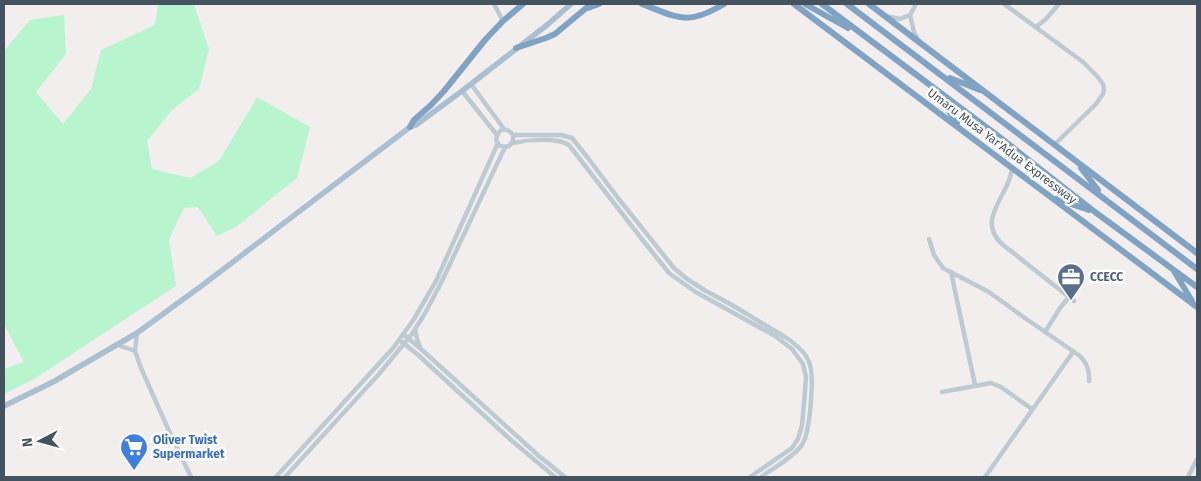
<svg xmlns="http://www.w3.org/2000/svg" width="1201" height="481" font-family="'Fira Sans',sans-serif">
  <style>
    .green { fill: #b8f4ce }
    .lines { fill: none; stroke-linecap: round; stroke-linejoin: round }
    .minor { stroke: #becad2; stroke-width: 4.5 }
    .major { stroke: #abbfd1; stroke-width: 5.5 }
    .highway { stroke: #81a3c3; stroke-width: 6 }
    .labels { text-anchor: middle; stroke-width: 5; stroke-linejoin: round; paint-order: stroke }
    .street-label { font-size: 12px; fill: #45535e; stroke: #fff }
    .service-label { font-size: 12px; font-weight: bold; fill: #4e5e75; stroke: #fff; text-anchor: start }
    .shop-label { font-size: 12px; font-weight: bold; fill: #366cbe; stroke: #fff; text-anchor: start }
  </style>
  <rect width="100%" height="100%" fill="#f2eeee"/>
  <path class="green" d="M 158,4 L 194,4 L 209,49 L 199,89 L 172,110 L 147,141 L 152,169 L 190,178 L 219,161 L 257,97 L 310,127 L 297,178 L 236,227 L 217,236 L 198,207 L 184,208 L 169,239 L 176,286 L 34,379 L 4,394 L 4,369 L 24,362 L 4,324 L 4,51 L 30,20 L 64,15 L 66,54 L 36,92 L 63,124 L 91,89 L 101,50 L 155,25 Z"/>
  <g class="lines">
    <path class="minor" d="M 494,4 L 503,21
      M 1004,4 L 1083,62 L 1097,76 L 1103,84 L 1104,90 L 1103,94 L 1096,104 L 1054,145
      M 910,15 L 916,4
      M 886,16 L 900,19 L 910,15 L 914,32 L 919,41
      M 1036,27 L 1046,19 L 1059,4
      M 471,84 L 504,129
      M 462,91 L 497,135
      M 513,135 L 513,141 L 509,146 C 486,152 499,116 513,135 L 561,135 L 572,138 L 588,158 L 618,198 L 674,268 L 687,279 L 706,291 L 732,305 L 785,337 C 794,343 805,351 809,362 C 815,375 810,430 803,443 C 797,455 772,469 761,477
      M 512,143 C 527,140 556,137 569,145 L 641,238 L 669,273 L 694,291 L 775,336 L 792,349 L 803,364 L 806,377 L 804,404 L 802,425 L 798,439 L 792,448 L 750,477
      M 1013,168 C 1011,173 1010,178 1008,183 C 999,204 980,224 1002,244 L 1074,301
      M 929,239 L 934,255 L 943,268 L 989,292 L 1022,316 L 1080,356 C 1087,363 1090,370 1089,381
      M 951,272 L 975,385
      M 415,329 L 417,339 L 420,347
      M 1045,332 L 1060,308 L 1069,297
      M 137,333 L 135,351 L 141,368 L 169,431 L 191,477
      M 403,334 L 421,349 L 539,456 L 565,477
      M 402,342 L 417,354 L 511,440 L 555,477
      M 118,345 L 135,351
      M 942,392 L 991,383 L 1001,387 L 1032,409
      M 276,477 L 394,347 L 414,319 L 436,281 L 498,143
      M 285,477 L 379,374 L 412,334 L 424,315 L 441,283 L 505,147
      M 985,477 L 1073,352
      M 1188,477 L 1197,459"/>
    <path class="major" d="M 4,406 L 53,382 L 137,333 L 204,284 L 410,127 L 416,125 L 462,91 L 547,25 L 571,4"/>
    <path class="highway" d="M 642,4 C 679,18 687,26 724,4
      M 794,4 L 1197,307
      M 805,4 L 848,28
      M 822,4 L 1002,139 L 1095,212 L 1197,287
      M 847,4 L 1197,269
      M 869,4 L 1197,253
      M 588,8 L 599,4
      M 516,48 L 546,38 L 555,34 L 591,4
      M 950,78 L 980,90
      M 937,94 L 957,123
      M 410,127 L 414,120 L 431,105 L 444,91 L 485,40 L 503,21 L 523,4
      M 1081,168 L 1098,190
      M 1056,199 L 1089,210
      M 1174,271 L 1192,301"/>
  </g>
  <defs>
    <g id="office-pin" transform="scale(1.4375)"><path d="M0 17L-7.5 6A9.5 9.5 0 1 1 7.5 6Z" fill="#5c6f8a" stroke="#fff"/><path d="M-6-3h4V-5.5h4V-3h4V5H-6ZM-1-4.5V-3h2v-1.5ZM-6 0V1H6V0Z" fill="#fff"/></g>
    <g id="supermarket-pin" transform="scale(1.4375)"><path d="M0 17L-7.5 6A9.5 9.5 0 1 1 7.5 6Z" fill="#3f7fe0" stroke="#fff"/><path d="M-6-5.5h2.5l.6 2H6L4.5 2H-2.5L-4.4-4H-6ZM-1.5 3.2a1.3 1.3 0 1 0 .1 0ZM3 3.2a1.3 1.3 0 1 0 .1 0Z" fill="#fff"/></g>
  </defs>
  <g fill-rule="evenodd">
    <use href="#office-pin" x="1071" y="277"/>
    <use href="#supermarket-pin" x="134" y="447"/>
  </g>
  <g class="labels">
    <g class="street-label">
      <text transform="translate(1002 146) rotate(37)" y="4">Umaru Musa Yar'Adua Expressway</text>
    </g>
    <g class="service-label">
      <text x="1090" y="281">CCECC</text>
    </g>
    <g class="shop-label">
      <text x="153" y="444">Oliver Twist<tspan x="153" dy="14">Supermarket</tspan></text>
    </g>
  </g>
  <rect width="1201" height="481" fill="none" stroke="#45535e" stroke-width="10"/>
  <g transform="translate(40 441) rotate(264)" stroke="#ffffff" stroke-width="4" paint-order="stroke">
  <path d="M0-4L9 19L0 12L-9 19Z" fill="#45535e"/>
  <text y="-8" font-size="14" font-weight="bold" text-anchor="middle" fill="#45535e">N</text>
  </g>
</svg>
